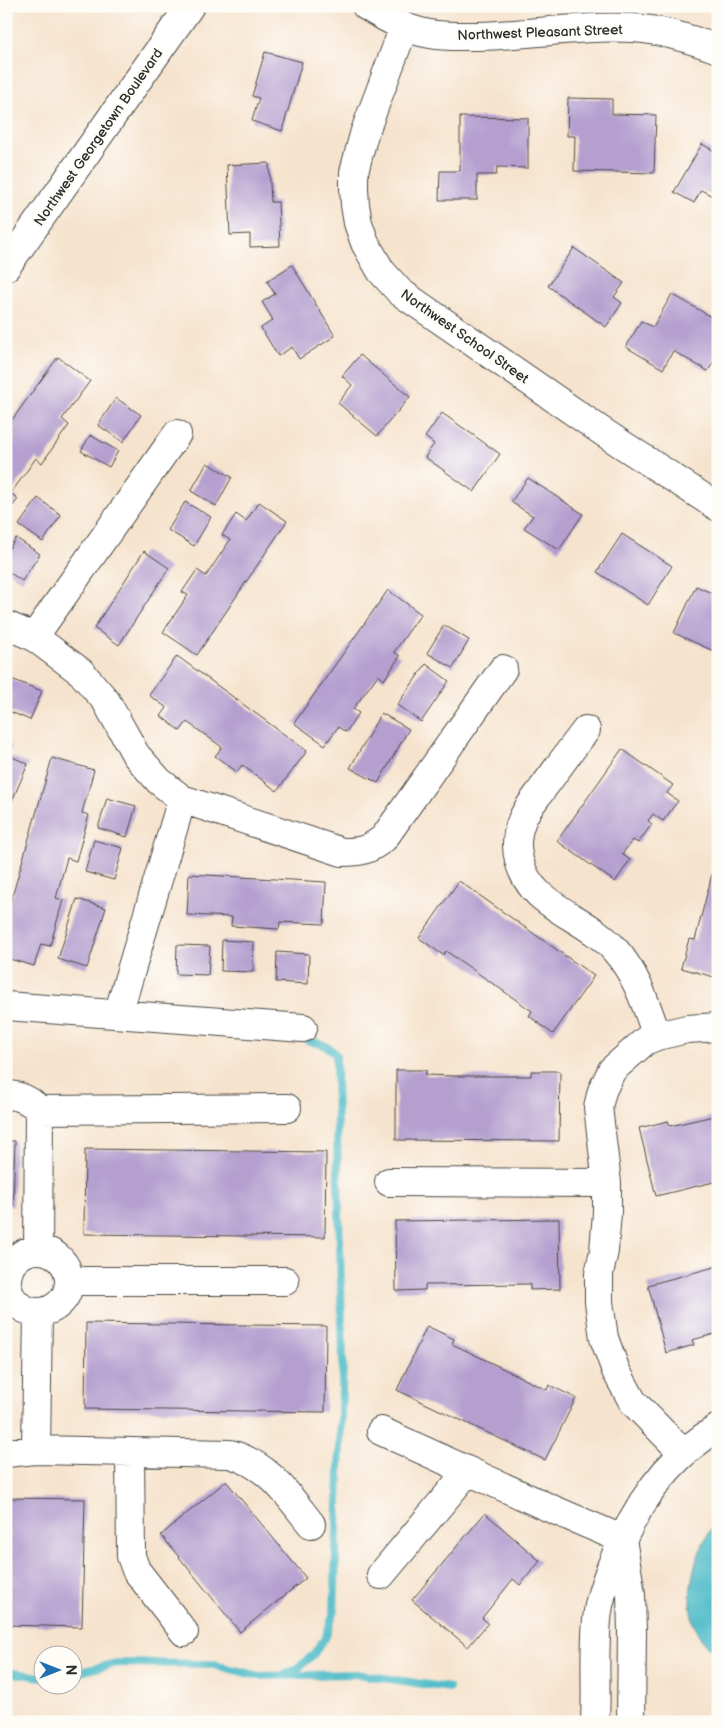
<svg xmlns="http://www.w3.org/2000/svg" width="724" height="1728" font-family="'Balsamiq Sans',sans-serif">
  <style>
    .water { fill: #4ebbc8; stroke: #3c737a }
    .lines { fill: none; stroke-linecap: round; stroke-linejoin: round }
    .stream { stroke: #4ebbc8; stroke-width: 8 }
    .building { fill: #b49fcf }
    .minor-casing { stroke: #494743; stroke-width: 30 }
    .minor { stroke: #fff; stroke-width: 28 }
    .labels { text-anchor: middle; stroke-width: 4.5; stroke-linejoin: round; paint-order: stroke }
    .street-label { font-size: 14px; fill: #2b2b2b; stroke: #fdfcf7 }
  </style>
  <rect width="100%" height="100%" fill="#fdfcf7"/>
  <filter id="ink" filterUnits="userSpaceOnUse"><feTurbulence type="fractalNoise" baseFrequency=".02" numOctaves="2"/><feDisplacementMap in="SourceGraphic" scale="10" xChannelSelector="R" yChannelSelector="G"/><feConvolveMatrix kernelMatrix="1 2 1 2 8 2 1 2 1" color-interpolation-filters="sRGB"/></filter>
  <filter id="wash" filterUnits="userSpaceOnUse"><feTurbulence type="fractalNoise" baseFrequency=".0096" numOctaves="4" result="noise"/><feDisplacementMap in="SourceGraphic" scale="20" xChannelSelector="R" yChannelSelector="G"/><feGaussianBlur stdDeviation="1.12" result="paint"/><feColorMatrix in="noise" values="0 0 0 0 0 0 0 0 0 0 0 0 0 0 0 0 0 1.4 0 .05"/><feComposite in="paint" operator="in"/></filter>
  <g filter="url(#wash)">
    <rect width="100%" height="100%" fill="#f6e3cd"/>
    <path class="water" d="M 718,1519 L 718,1654 C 672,1627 691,1553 718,1519 Z"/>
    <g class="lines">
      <path class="stream" d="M 6,1672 L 42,1677
        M 72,1674 L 117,1663 L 210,1664 L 259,1676 L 357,1674 L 449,1688
        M 285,1675 L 298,1668 L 313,1655 L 326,1636 L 334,1612 L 343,1362 L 337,1135 L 336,1055 C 328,1045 320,1043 308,1041"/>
    </g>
    <g id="blocks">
      <path class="building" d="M 265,52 L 302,62 L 282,131 L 252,121 L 259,98 L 252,96 Z
        M 568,98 L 612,99 L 612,114 L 656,115 L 654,173 L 574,171 L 575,136 L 567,136 Z
        M 460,117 L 528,118 L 528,168 L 497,167 L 496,175 L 477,175 L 477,200 L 439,200 L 440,171 L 460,171 Z
        M 702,144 L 718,153 L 718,199 L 701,190 L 694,203 L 674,192 Z
        M 269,163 L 271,202 L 278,202 L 280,246 L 250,247 L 250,234 L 230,235 L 227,165 Z
        M 574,248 L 624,283 L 614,297 L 622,303 L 606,327 L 548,286 Z
        M 292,265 L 335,336 L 299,359 L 292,347 L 278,356 L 261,328 L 273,320 L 262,302 L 275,294 L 267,281 Z
        M 672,294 L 718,321 L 718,354 L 708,371 L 673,351 L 663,369 L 626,347 L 641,321 L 653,327 Z
        M 360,355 L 410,397 L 377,436 L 338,403 L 352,385 L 342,376 Z
        M 58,357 L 90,381 L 62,419 L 69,425 L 42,463 L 36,458 L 11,493 L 18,499 L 6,515 L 6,428 Z
        M 116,398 L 141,415 L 123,442 L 98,425 Z
        M 442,413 L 500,454 L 474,492 L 425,457 L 434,444 L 425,437 Z
        M 90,435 L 118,451 L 109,467 L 81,451 Z
        M 207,463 L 232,477 L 216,506 L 191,491 Z
        M 528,478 L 583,514 L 559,550 L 524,528 L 533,516 L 511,502 Z
        M 38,498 L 61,515 L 43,542 L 19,525 Z
        M 185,502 L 211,517 L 194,546 L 168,530 Z
        M 259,502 L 287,521 L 197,655 L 163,632 L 188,595 L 182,592 L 197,570 L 206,576 L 230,540 L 222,535 L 236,514 L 246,521 Z
        M 622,534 L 672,566 L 648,605 L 597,572 Z
        M 16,538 L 40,554 L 22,581 L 6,570 L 6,553 Z
        M 144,551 L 169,568 L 119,645 L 94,628 Z
        M 696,586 L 718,596 L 718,653 L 674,633 Z
        M 388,590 L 421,614 L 394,652 L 400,656 L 384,680 L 378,675 L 353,709 L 359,713 L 346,732 L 338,727 L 325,745 L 294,723 Z
        M 444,625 L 469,640 L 453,668 L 427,653 Z
        M 177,656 L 307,751 L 277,791 L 242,765 L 237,772 L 215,756 L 222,747 L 187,722 L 180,731 L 161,716 L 167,708 L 149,695 Z
        M 426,664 L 449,681 L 421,722 L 397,705 Z
        M 6,677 L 42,691 L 30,720 L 6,710 Z
        M 381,713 L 409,729 L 378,783 L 350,768 Z
        M 6,743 L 12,746 L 8,755 L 28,764 L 12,801 L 6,799 Z
        M 622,749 L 673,785 L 667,793 L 678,801 L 663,821 L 653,814 L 648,821 L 652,824 L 638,843 L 633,840 L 622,854 L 630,860 L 615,882 L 557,841 Z
        M 52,758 L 94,770 L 82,813 L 89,815 L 76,861 L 67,858 L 56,898 L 63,900 L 50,946 L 41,944 L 34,966 L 6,958 L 6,918 Z
        M 107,798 L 136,806 L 127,837 L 98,828 Z
        M 94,840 L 123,848 L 114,880 L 85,872 Z
        M 717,855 L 718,856 L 718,978 L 681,968 L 689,939 L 695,940 Z
        M 189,874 L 326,882 L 324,924 L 280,922 L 279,929 L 231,926 L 232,917 L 187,915 Z
        M 459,881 L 594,976 L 553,1034 L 529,1016 L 532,1011 L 446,951 L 443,955 L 419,938 Z
        M 77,899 L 106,908 L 87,968 L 58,959 Z
        M 222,940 L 254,942 L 253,972 L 221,971 Z
        M 177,945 L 210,946 L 208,975 L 176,974 Z
        M 277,952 L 309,954 L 308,984 L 276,982 Z
        M 396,1070 L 426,1070 L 426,1075 L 454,1076 L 531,1076 L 531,1071 L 560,1071 L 559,1141 L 396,1140 Z
        M 718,1115 L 718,1181 L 656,1196 L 639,1128 L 668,1121 L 670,1126 Z
        M 6,1141 L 15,1141 L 13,1206 L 6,1206 Z
        M 85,1149 L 326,1152 L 325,1237 L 84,1234 Z
        M 559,1219 L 560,1289 L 530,1290 L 530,1284 L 425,1285 L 425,1290 L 396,1291 L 395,1221 Z
        M 718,1266 L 718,1333 L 692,1340 L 694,1345 L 666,1353 L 648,1285 Z
        M 86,1323 L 326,1326 L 325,1412 L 85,1409 Z
        M 427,1326 L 454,1339 L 452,1344 L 469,1352 L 547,1390 L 549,1385 L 576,1398 L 545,1460 L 397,1390 Z
        M 226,1481 L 306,1578 L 240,1632 L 161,1535 Z
        M 6,1498 L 85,1499 L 82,1627 L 6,1625 Z
        M 485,1513 L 540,1561 L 520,1585 L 513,1579 L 482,1618 L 488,1623 L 468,1647 L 412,1600 Z"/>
    </g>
  </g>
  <g filter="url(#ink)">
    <use href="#blocks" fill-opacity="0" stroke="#494743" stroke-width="1"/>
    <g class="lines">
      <g class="minor-casing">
        <path id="minor" d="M 366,6 C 382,16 399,26 417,31 C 436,37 458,36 478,36 C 529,35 582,25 633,28 C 662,30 691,39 718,49
          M 404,27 L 364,134 L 354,172 L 354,188 L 355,205 L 358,223 L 365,243 L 381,271 L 400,292 L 603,432 L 718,507
          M 6,267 L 190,6
          M 6,625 L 34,637 L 81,672 L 106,701 L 136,755 L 159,781 L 182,799 L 342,852 C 361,852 369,850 384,838 L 503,669
          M 34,637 L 177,434
          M 586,730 C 571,749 557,769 543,788 C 536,798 526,809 522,820 C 511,846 519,875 539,894 C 562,915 594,926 615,950 C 637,975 646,1005 657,1036
          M 6,1006 L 303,1028
          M 118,1014 L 182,799
          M 6,1095 C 20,1095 30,1100 39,1110 L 287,1108
          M 389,1182 L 607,1183
          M 38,1250 L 39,1110
          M7 1281a31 31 0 1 1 62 0a31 31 0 1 1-62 0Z
          M 69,1281 L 285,1281
          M 381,1431 L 545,1506 L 622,1539
          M 36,1450 L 38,1312
          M 130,1452 L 131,1556 L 136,1570 L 184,1632
          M 6,1453 L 36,1450 L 230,1454 C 269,1465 287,1494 311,1524
          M 683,1453 L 633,1402 L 616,1371 L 604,1338 L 599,1302 L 599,1274 L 604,1251 L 607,1212 L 607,1183 L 598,1107 L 602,1091 L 612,1070 L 645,1041 L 657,1036 L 687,1029 L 718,1027
          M 622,1539 L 631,1594 L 632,1632 L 631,1722
          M 381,1575 L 468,1471
          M 595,1722 C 597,1685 593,1648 598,1611 C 601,1592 608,1574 615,1557 C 636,1505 668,1457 718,1428"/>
      </g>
      <use href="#minor" class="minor"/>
    </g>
  </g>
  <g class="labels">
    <g class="street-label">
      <text transform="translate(540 32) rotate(-2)" y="5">Northwest Pleasant Street</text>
      <text transform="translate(98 137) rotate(-55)" y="5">Northwest Georgetown Boulevard</text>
      <text transform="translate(465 336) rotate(35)" y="5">Northwest School Street</text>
    </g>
  </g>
  <rect width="724" height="1728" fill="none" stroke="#fdfcf7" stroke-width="25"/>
  <g transform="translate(58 1670) rotate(90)"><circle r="24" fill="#fdfcf7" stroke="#a9a8a5"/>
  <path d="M0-4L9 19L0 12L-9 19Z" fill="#1f6fb2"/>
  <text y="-8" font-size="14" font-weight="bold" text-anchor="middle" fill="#2b2b2b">N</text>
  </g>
</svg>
